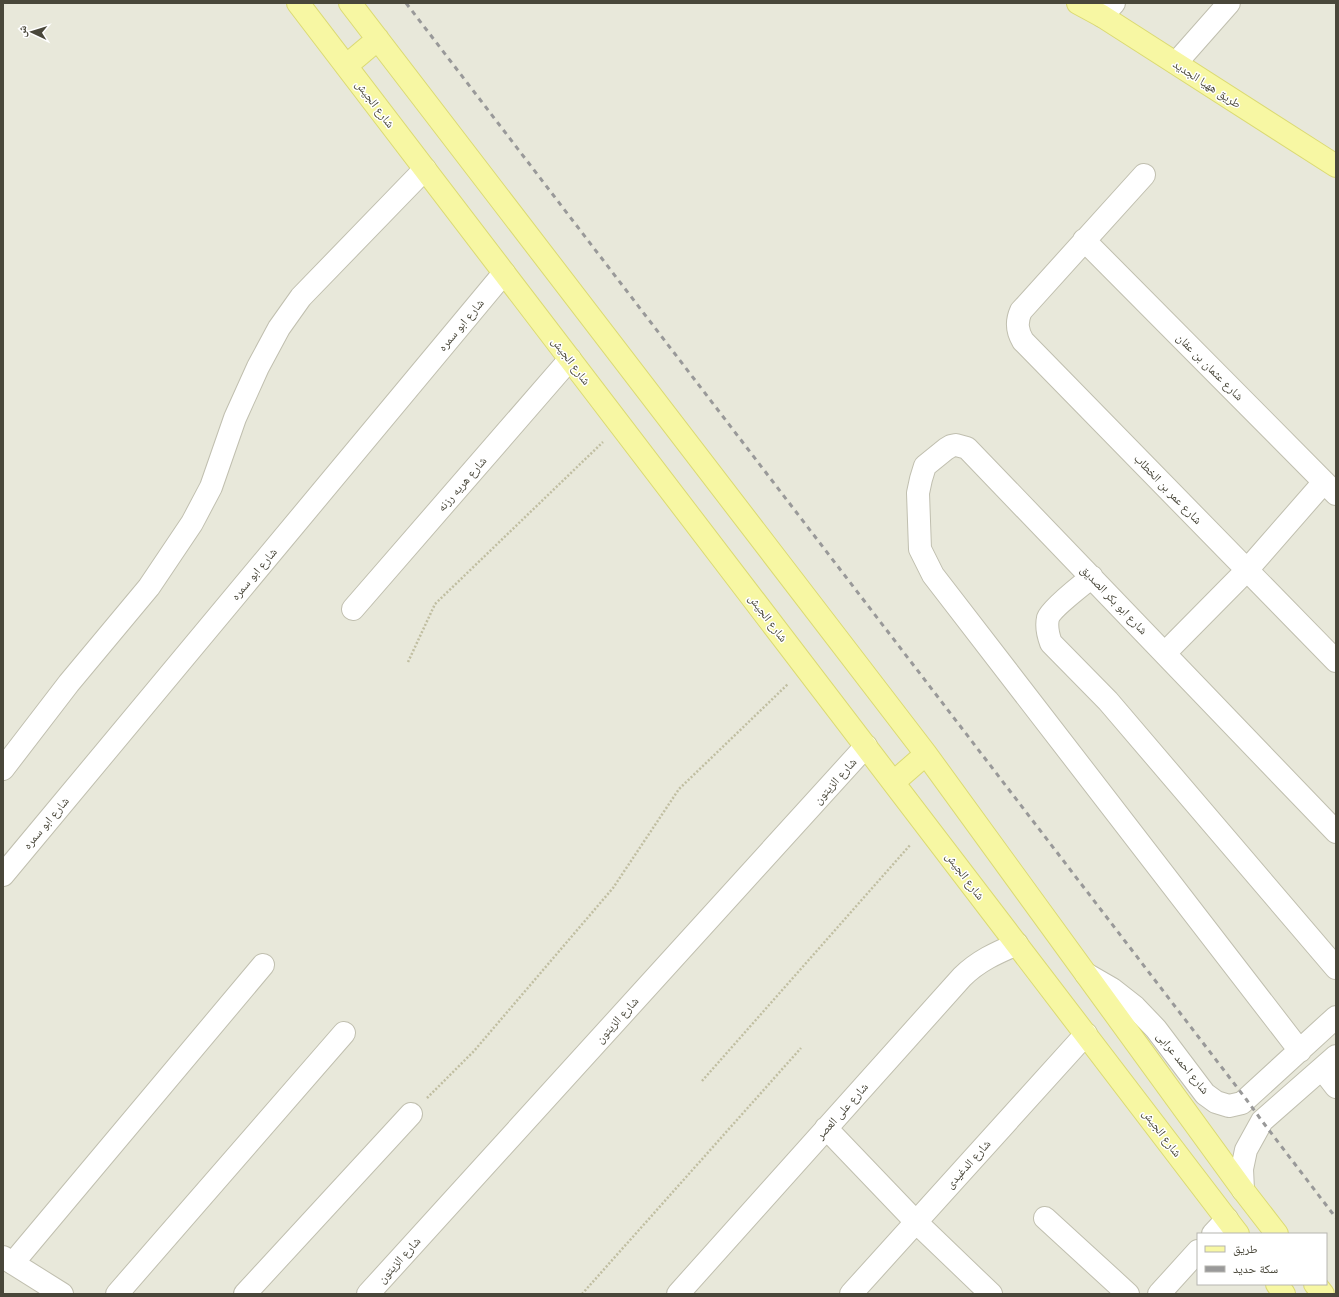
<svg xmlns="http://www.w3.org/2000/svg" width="1339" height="1297" font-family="Quicksand,'Noto Naskh Arabic',sans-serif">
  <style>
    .residential { fill: #e8e8da; fill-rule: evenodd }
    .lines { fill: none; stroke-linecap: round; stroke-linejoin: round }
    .minor-casing { stroke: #c0bfaf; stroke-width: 24 }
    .tertiary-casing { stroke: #c0bfaf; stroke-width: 24 }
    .primary-casing { stroke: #dbda73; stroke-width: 24 }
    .path { stroke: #c0bea1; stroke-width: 2.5; stroke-dasharray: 2 2; stroke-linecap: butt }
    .minor { stroke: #fff; stroke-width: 22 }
    .tertiary { stroke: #fff; stroke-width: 22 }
    .primary { stroke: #f7f7a3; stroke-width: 22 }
    .rail { stroke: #999; stroke-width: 3; stroke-dasharray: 5 5; stroke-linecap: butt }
    .labels { text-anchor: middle; stroke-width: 3; stroke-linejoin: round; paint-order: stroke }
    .street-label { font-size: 12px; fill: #49473a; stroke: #fff }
  </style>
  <rect width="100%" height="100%" fill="#f5f5ec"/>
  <path class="residential" d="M 3,3 L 1336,3 L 1336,1294 L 3,1294 ZM 1198,1234 L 1326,1234 L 1326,1284 L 1198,1284 Z"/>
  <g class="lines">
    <g class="minor-casing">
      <path id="minor" d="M 1102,16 L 1114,3
        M 1176,63 L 1229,3
        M 1144,175 L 1021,311 C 1016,322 1017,331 1023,341 L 1336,661
        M 1084,240 L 1336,494
        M 1092,577 C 1083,584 1051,609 1048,618 C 1046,627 1048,635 1051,643 L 1108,701 L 1336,968
        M 353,609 L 570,359
        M 1165,653 L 1247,570 L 1324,482
        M 3,769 L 69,683 L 149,587 L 192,523 L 211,487 L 235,418 L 258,367 L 279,328 L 301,297 L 425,169
        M 3,875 L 504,273
        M 1086,974 L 1112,989 L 1135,1007 L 1156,1029 L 1205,1094 L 1216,1102 L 1229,1106 L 1242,1103 L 1336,1017
        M 1300,1051 L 933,575 L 920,549 L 918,493 L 921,479 L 925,466 L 946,449 L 951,446 L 956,445 L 967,448 L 1336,832
        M 1322,1069 L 1336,1087
        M 826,1128 L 916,1222 L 991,1294
        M 1243,1190 L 1242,1169 L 1246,1150 L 1262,1121 L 1336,1056
        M 1045,1218 L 1128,1294
        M 1213,1234 L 1227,1219
        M 13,1263 L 263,965
        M 117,1294 L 344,1033
        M 245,1294 L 411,1114
        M 368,1294 L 866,746
        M 678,1294 L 962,977 C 978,961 996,953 1017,944
        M 851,1294 L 1086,1034
        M 1159,1294 L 1198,1251"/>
    </g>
    <g class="tertiary-casing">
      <path id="tertiary" d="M 3,1257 L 62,1294"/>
    </g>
    <g class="primary-casing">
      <path id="primary" d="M 298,3 L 1238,1234
        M 350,3 L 926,754 L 1243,1190 L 1277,1234
        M 1078,3 L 1102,16 L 1336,166
        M 346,66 L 378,39
        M 894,782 L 926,754
        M 1277,1284 L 1284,1294
        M 1315,1284 L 1323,1294"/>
    </g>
    <path class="path" d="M 408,662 L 435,604 L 603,442
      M 702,1081 L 911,844
      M 427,1098 L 474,1051 L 613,888 L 679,789 L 788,684
      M 582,1294 L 801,1048"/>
    <use href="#minor" class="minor"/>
    <use href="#tertiary" class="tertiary"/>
    <use href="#primary" class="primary"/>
    <path class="rail" d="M 406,3 L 1246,1099 L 1262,1121 L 1336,1218"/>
  </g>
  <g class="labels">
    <g class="street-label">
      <text transform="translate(1207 84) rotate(33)" y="4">طريق ههيا الجديد</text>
      <text transform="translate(375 104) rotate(53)" y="4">شارع الجيش</text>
      <text transform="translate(461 325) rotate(-50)" y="4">شارع ابو سمره</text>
      <text transform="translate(571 361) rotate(53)" y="4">شارع الجيش</text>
      <text transform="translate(1210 367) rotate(45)" y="4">شارع عثمان بن عفان</text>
      <text transform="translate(462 484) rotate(-49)" y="4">شارع هريه رزنه</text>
      <text transform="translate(1168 489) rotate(46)" y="4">شارع عمر بن الخطاب</text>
      <text transform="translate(254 574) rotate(-50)" y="4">شارع ابو سمره</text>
      <text transform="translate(1114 600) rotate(46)" y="4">شارع ابو بكر الصديق</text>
      <text transform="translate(768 618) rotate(53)" y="4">شارع الجيش</text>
      <text transform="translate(835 781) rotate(-48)" y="4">شارع الزيتون</text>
      <text transform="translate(46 823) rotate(-50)" y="4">شارع ابو سمره</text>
      <text transform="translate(965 876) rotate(53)" y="4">شارع الجيش</text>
      <text transform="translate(617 1020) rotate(-48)" y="4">شارع الزيتون</text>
      <text transform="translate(1183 1063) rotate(51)" y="4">شارع احمد عرابى</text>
      <text transform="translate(842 1111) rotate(-48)" y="4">شارع على العصر</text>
      <text transform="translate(1162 1133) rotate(53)" y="4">شارع الجيش</text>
      <text transform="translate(968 1164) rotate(-48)" y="4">شارع الدغيدى</text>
      <text transform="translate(399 1260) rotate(-48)" y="4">شارع الزيتون</text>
    </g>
  </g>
  <rect width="1339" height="1297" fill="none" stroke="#49473a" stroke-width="8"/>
  <rect x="1197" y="1233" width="130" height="52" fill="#ffffff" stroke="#b6b5b0"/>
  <rect x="1205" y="1246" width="20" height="6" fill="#f7f7a3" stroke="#b6b5b0"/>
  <text x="1233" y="1253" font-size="12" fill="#49473a">طريق</text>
  <rect x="1205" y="1266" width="20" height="6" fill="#999999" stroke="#b6b5b0"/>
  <text x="1233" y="1273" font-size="12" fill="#49473a">سكة حديد</text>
  <g transform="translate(32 32) rotate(274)" stroke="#ffffff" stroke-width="3" paint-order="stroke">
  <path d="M0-3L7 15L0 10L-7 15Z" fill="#49473a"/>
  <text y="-6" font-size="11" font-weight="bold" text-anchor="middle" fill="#49473a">ش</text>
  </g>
</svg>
